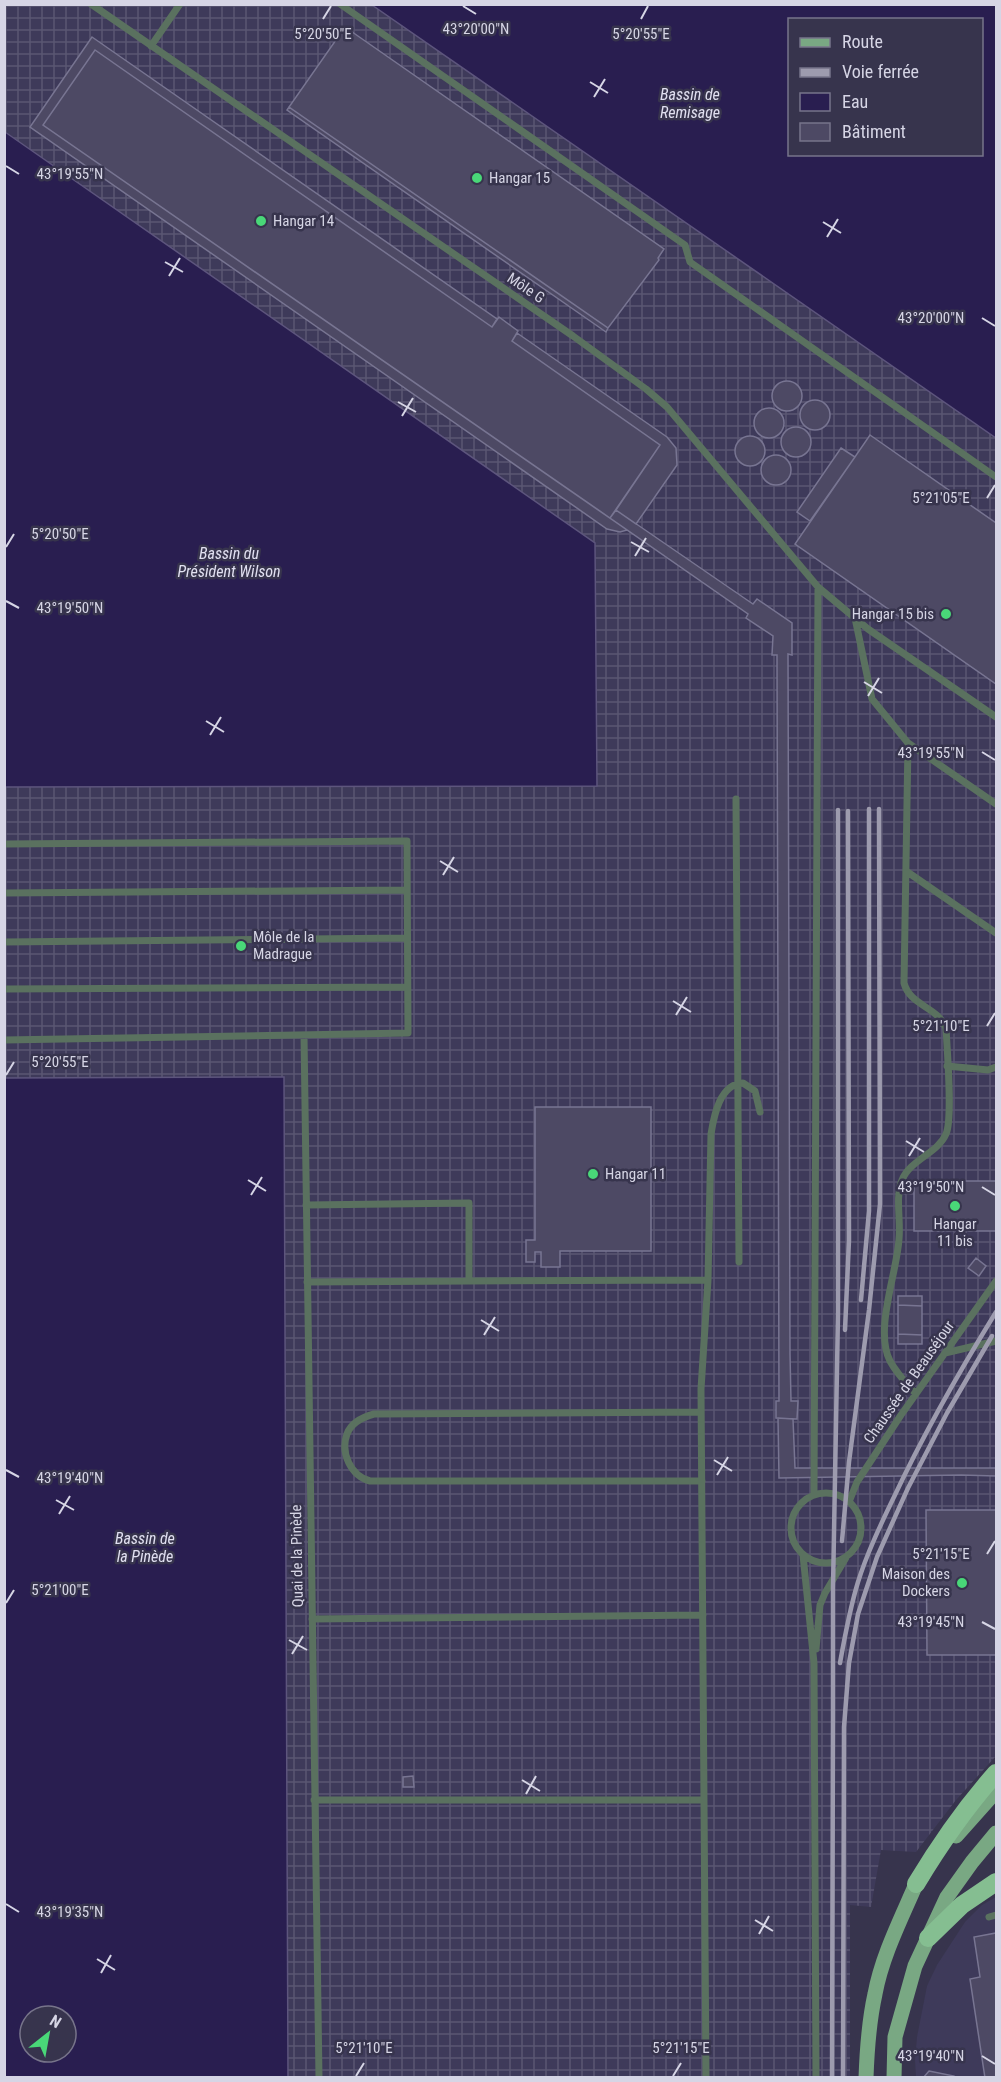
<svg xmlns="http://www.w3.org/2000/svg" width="1001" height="2082" font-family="'Roboto Condensed',sans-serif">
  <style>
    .built { fill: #3e3a5a }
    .industrial { fill: url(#industrial-grid) }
    .water { fill: #291e50; stroke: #5d557d; stroke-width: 1.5; fill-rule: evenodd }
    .building { fill: #4d4964; stroke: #787592; stroke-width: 1.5 }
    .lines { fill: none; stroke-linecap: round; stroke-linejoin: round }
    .service { stroke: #5a715f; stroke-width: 7 }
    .primary { stroke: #79a883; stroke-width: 15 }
    .motorway { stroke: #85be91; stroke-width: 18 }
    .rail { stroke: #9d9bae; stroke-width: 4.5 }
    .ticks { fill: none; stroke: #d6d5e5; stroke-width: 2 }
    .poi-dot { fill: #49d778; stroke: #37344d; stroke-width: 2 }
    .labels { text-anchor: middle; stroke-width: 5; stroke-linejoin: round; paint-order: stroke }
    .poi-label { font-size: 15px; fill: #d6d5e5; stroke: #37344d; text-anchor: start }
    .street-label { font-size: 15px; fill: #d6d5e5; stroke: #37344d }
    .water-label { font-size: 16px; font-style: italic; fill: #e1e0f1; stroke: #37344d }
    .ticks-label { font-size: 15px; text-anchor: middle; fill: #d6d5e5; stroke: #37344d; stroke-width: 5; stroke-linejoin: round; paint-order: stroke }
  </style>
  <defs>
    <pattern id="industrial-grid" width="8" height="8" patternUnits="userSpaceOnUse" patternTransform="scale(1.5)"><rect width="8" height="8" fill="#3e3a5a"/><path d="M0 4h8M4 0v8" fill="none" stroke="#595672"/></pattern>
  </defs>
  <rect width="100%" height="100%" fill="#37344d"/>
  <path class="built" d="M 996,1897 L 996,2077 L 916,2078 L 915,2060 L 917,2037 L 927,1986 L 937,1965 L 965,1922 L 982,1905 Z"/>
  <path class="industrial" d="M 5,5 L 372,5 L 996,438 L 996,1756 L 956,1800 L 916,1852 L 881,1850 L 871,1907 L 850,1905 L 850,2077 L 288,2077 L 284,1077 L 5,1078 L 5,787 L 597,785 L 595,543 L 5,132 Z"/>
  <path class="water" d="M 372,5 L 996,5 L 996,438 ZM 790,20 L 982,20 L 982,154 L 790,154 Z
    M 5,132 L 595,543 L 597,786 L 5,787 Z
    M 284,1077 L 288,2077 L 5,2077 L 5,1078 ZM 30,2016 L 66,2016 L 66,2052 L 30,2052 Z"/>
  <path class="building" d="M 345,27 L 664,249 L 658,258 L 659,260 L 608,328 L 289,107 Z
    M 92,37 L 497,319 L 492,327 L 95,50 L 43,125 L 627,530 L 620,532 L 607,529 L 30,127 Z
    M 95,50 L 492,327 L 499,317 L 518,331 L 512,341 L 660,445 L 610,518 L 43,125 Z
    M 289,107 L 608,328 L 606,332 L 287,110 Z
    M 517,333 L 667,437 L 676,448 L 677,465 L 636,524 L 616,510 L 660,445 L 512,341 Z
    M772 396a15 15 0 1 1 30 0a15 15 0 1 1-30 0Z
    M800 415a15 15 0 1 1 30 0a15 15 0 1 1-30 0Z
    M754 423a15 15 0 1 1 30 0a15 15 0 1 1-30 0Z
    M781 442a15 15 0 1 1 30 0a15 15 0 1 1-30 0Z
    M 870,435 L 996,523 L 996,684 L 795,544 Z
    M735 451a15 15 0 1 1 30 0a15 15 0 1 1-30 0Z
    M 841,448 L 855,457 L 810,521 L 797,512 Z
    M761 470a15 15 0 1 1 30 0a15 15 0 1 1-30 0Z
    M 616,510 L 750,602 L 753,604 L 757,599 L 792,623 L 792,655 L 788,654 L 790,1354 L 791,1401 L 798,1401 L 797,1419 L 776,1418 L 776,1401 L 779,1401 L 777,655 L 772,655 L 773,636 L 746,618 L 748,614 L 610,518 Z
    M 535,1107 L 651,1107 L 651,1251 L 560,1251 L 560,1267 L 541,1267 L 541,1252 L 535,1252 L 535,1262 L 526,1262 L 526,1240 L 535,1240 Z
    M 914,1181 L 996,1181 L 996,1231 L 914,1231 Z
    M 976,1258 L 986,1266 L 979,1276 L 968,1268 Z
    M 898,1296 L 922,1296 L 922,1306 L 898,1305 Z
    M 898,1305 L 922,1306 L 922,1335 L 898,1334 Z
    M 898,1334 L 922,1335 L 922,1344 L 898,1344 Z
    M 778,1418 L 793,1419 L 795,1468 L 996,1468 L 996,1476 L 961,1475 L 779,1478 Z
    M 926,1510 L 996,1510 L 996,1655 L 927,1655 Z
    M 413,1776 L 414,1787 L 403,1787 L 403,1777 Z
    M 996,1933 L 996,2078 L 985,2078 L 970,1979 L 980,1977 L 974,1937 Z
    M 929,2071 L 954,2076 L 954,2078 L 923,2078 Z"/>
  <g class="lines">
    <path class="service" d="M 91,4 L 573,336 L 646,389 L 667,407 L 818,587 L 868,629 L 996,717
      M 340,4 L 685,245 L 690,262 L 996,477
      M 151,46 L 180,4
      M 855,618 L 872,699 L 908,743
      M 736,799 L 739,1262
      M 4,844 L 407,841 L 408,1033 L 4,1040
      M 906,871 L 996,933
      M 4,893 L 407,890
      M 4,942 L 407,938
      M 4,989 L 407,987
      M 304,1035 L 319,2078
      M 947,1066 L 988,1070 L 996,1067
      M 306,1205 L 469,1203 L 469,1281 L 708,1280
      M 307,1282 L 469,1281
      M 945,1353 L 996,1341
      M 916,1394 C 907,1384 897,1374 890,1361 C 874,1330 897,1273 899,1239 C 901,1221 895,1197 902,1180 C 910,1160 938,1153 946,1134 C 953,1119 947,1049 946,1028 C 937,1006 910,1006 904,983 L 908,743 L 996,804
      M 701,1412 L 374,1414 C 363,1417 351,1423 347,1434 C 340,1453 351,1476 370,1481 L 702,1481
      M791 1528a35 35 0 1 1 70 0a35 35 0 1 1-70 0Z
      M 814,1495 L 818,587
      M 849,1502 L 857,1482 L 901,1415 L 996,1281
      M 803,1555 L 814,1663 L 816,2078
      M 312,1619 L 703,1615
      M 816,1649 L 820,1605 L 825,1593 L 847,1556
      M 314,1800 L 704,1800
      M 989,1917 L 996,1915
      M 706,2078 L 701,1389 L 708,1280 L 711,1134 C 714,1115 720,1084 743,1083 L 755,1091 L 760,1112"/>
    <path class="primary" d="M 956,1836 L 996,1791
      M 866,2078 C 867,2049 869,2021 875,1994 C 882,1956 901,1919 916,1884 L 923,1875
      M 894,2078 L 895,2037 L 915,1966 L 947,1897 L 972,1862 L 996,1833"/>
    <path class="motorway" d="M 916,1884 C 940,1844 965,1808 996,1773
      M 928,1938 L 962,1905 L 996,1882"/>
    <path class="rail" d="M 861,1300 L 869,1211 L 869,809
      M 845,1330 L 849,1240 L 848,811
      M 842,1541 L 849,1462 L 869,1310 L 880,1204 L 879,809
      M 840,1663 C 845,1635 850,1608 858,1582 C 867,1553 881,1524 894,1497 C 924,1433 959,1372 996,1312
      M 833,1722 L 833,1588 L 838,1314 L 838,810
      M 832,2078 L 833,1716
      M 843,2078 L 844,1727 L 849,1663 L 858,1614 L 877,1557 L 908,1488 L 947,1413 L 992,1336"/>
  </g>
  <path class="ticks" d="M 463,6 L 476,14M 323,19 L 331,6M 641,19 L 648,6M 590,82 L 608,93M 594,97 L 605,79M 6,166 L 19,174M 823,222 L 841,233M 827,237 L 838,219M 165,262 L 183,272M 169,276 L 180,258M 982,318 L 995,326M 398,402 L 416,412M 402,416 L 413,398M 987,498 L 995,485M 631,542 L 649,552M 6,547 L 14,534M 635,556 L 646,538M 6,601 L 19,608M 864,682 L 882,693M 868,696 L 879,678M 206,721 L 224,732M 210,735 L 221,717M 982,752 L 995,760M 440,861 L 458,872M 443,875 L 454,857M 673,1001 L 691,1012M 676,1015 L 687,997M 987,1026 L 995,1013M 6,1075 L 14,1062M 906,1141 L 924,1152M 909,1156 L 920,1138M 248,1180 L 266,1191M 982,1187 L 995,1195M 251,1195 L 262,1177M 481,1320 L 499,1331M 484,1335 L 495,1317M 714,1460 L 732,1471M 6,1470 L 19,1477M 717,1475 L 728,1457M 56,1500 L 74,1510M 59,1514 L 70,1496M 987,1554 L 995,1541M 6,1603 L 14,1590M 982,1622 L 995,1629M 289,1640 L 307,1650M 292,1654 L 303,1636M 522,1780 L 540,1791M 526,1794 L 536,1776M 6,1904 L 19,1912M 755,1920 L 773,1931M 759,1934 L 769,1916M 97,1959 L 115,1970M 101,1973 L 111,1955M 982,2056 L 995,2064M 356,2076 L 364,2063M 673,2076 L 681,2063"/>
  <g class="poi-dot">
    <circle cx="477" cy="178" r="6"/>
    <circle cx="261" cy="221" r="6"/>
    <circle cx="946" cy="614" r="6"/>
    <circle cx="241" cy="946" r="6"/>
    <circle cx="593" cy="1174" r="6"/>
    <circle cx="955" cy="1206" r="6"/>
    <circle cx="962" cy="1583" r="6"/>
  </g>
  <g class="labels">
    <g class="poi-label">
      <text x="489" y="183">Hangar 15</text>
      <text x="273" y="226">Hangar 14</text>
      <text x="934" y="619" text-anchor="end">Hangar 15 bis</text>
      <text x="253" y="942">Môle de la<tspan x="253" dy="17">Madrague</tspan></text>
      <text x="605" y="1179">Hangar 11</text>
      <text x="955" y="1229" text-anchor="middle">Hangar<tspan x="955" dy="17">11 bis</tspan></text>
      <text x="950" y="1579" text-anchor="end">Maison des<tspan x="950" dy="17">Dockers</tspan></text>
    </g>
    <g class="street-label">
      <text transform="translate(526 288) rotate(34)" y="5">Môle G</text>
      <text transform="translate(909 1382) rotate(-55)" y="5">Chaussée de Beauséjour</text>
      <text transform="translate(297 1556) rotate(-91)" y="5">Quai de la Pinède</text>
    </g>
    <g class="water-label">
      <text x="690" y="100">Bassin de<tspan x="690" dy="18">Remisage</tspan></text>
      <text x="229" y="559">Bassin du<tspan x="229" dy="18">Président Wilson</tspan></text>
      <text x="145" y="1544">Bassin de<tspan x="145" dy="18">la Pinède</tspan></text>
    </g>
  </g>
  <g class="ticks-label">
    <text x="476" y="34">43°20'00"N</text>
    <text x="323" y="39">5°20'50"E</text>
    <text x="641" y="39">5°20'55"E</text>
    <text x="70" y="179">43°19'55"N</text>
    <text x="931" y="323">43°20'00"N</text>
    <text x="941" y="503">5°21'05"E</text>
    <text x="60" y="539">5°20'50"E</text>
    <text x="70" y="613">43°19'50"N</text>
    <text x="931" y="758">43°19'55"N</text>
    <text x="941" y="1031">5°21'10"E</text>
    <text x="60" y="1067">5°20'55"E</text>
    <text x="931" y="1192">43°19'50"N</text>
    <text x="70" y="1483">43°19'40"N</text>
    <text x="941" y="1559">5°21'15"E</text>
    <text x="60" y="1595">5°21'00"E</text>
    <text x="931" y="1627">43°19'45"N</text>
    <text x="70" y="1917">43°19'35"N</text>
    <text x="364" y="2053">5°21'10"E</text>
    <text x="681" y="2053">5°21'15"E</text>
    <text x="931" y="2061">43°19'40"N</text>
  </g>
  <rect width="1001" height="2082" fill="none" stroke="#d6d5e5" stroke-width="12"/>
  <rect x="788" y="18" width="195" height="138" fill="#37344d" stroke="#77748a" stroke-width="1.5"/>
  <rect x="800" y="38" width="30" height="9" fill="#79a883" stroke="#77748a" stroke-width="1.5"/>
  <text x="842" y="48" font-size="18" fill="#d6d5e5">Route</text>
  <rect x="800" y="68" width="30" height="9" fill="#9d9bae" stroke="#77748a" stroke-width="1.5"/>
  <text x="842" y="78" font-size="18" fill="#d6d5e5">Voie ferrée</text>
  <rect x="800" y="93" width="30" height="18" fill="#291e50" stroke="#77748a" stroke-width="1.5"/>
  <text x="842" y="108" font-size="18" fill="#d6d5e5">Eau</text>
  <rect x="800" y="123" width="30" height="18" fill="#4d4964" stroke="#77748a" stroke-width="1.5"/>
  <text x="842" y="138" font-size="18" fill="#d6d5e5">Bâtiment</text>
  <g transform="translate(48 2034) rotate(31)"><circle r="28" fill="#37344d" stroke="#77748a" stroke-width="1.5"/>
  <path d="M0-4.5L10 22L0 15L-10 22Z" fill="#49d778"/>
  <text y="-9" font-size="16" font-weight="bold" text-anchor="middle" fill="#d6d5e5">N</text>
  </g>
</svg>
